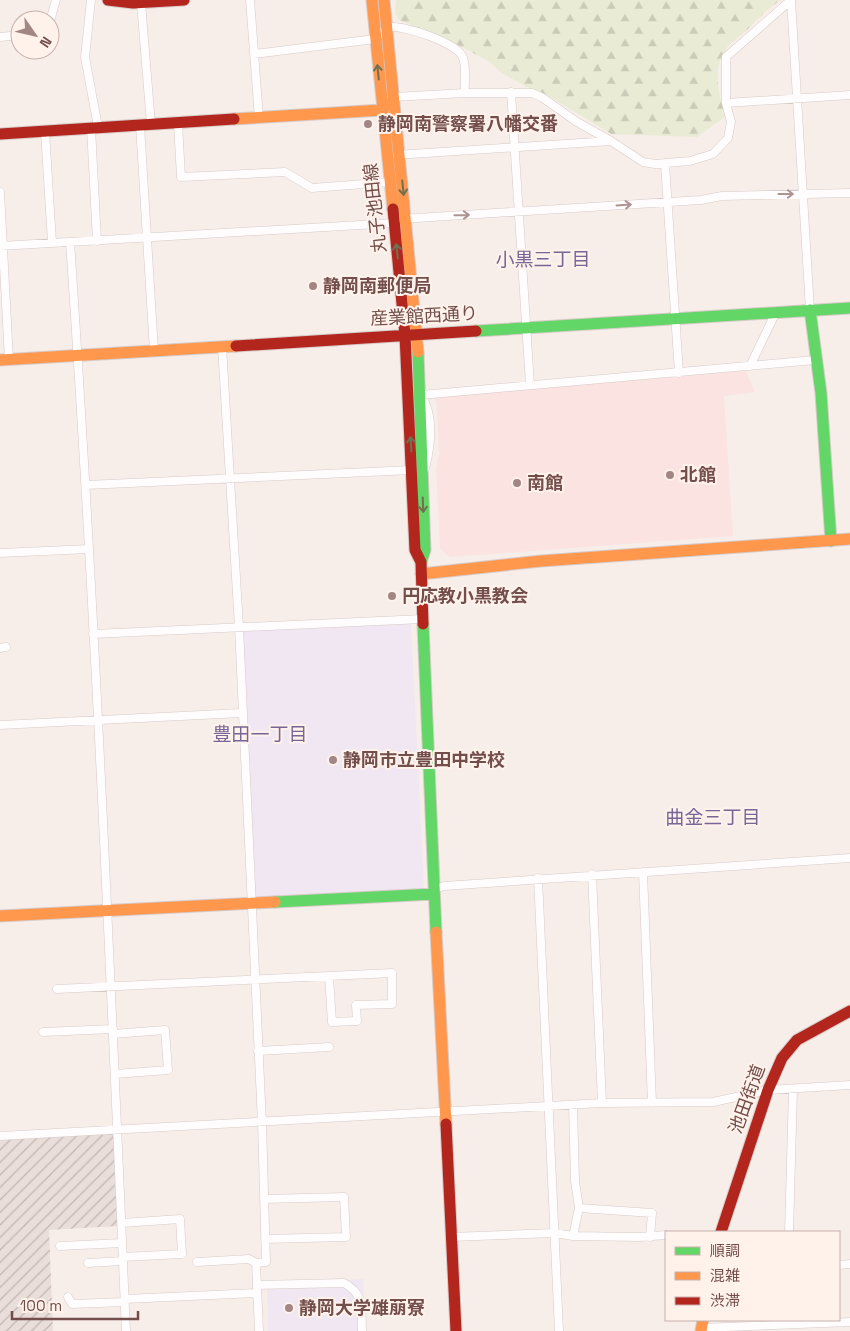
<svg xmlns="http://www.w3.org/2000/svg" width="850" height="1331" font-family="'Space Grotesk','Noto Sans JP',sans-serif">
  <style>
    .commercial { fill: #fae3e1 }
    .industrial { fill: url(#industrial-furrows) }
    .education { fill: #f0e7f2 }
    .forest { fill: url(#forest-firs) }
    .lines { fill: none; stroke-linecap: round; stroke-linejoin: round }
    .street-casing { stroke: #d6cac7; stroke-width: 9 }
    .fast-casing { stroke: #d7cbc8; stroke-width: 13 }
    .slow-casing { stroke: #d7cbc8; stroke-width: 13 }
    .jam-casing { stroke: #d7cbc8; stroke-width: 13 }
    .street { stroke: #fefcfc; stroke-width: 8 }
    .fast { stroke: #63d668; stroke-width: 11 }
    .slow { stroke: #ff974d; stroke-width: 11 }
    .jam { stroke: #b3261e; stroke-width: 11 }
    .oneway { stroke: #707052 }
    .oneway2 { stroke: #ab9492 }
    .poi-dot { fill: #a28683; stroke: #fff2eb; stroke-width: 2 }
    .labels { text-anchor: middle; stroke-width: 4; stroke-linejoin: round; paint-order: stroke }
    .poi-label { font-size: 18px; font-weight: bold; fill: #744e4b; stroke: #fff2eb; text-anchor: start }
    .street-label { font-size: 18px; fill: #744e4b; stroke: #fff2eb }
    .neighbourhood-label { font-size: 19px; fill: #796698; stroke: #fff2eb }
  </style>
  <defs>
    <pattern id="industrial-furrows" width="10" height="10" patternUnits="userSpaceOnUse" patternTransform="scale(1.25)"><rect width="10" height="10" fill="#eadedb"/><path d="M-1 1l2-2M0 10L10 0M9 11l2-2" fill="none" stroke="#c2b6b4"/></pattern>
    <pattern id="forest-firs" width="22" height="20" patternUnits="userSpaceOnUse" patternTransform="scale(1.25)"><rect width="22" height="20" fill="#e9ebd5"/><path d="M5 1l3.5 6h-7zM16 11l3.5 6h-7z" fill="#cbcbb8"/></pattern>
  </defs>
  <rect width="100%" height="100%" fill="#f7eeea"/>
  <path class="commercial" d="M 746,371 L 755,392 L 724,396 L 733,536 L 450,557 L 440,549 L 436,469 L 439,455 L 437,404 L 434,397 Z"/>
  <path class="industrial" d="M 113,1129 L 118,1226 L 49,1230 L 53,1331 L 0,1331 L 0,1135 Z"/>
  <path class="education" d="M 411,623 L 424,889 L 254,897 L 241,631 Z
    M 363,1279 L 366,1331 L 268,1331 L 267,1284 Z"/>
  <path class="forest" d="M 396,0 L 781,0 C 768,8 759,18 749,28 C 743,34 736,38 731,43 C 711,63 717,92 726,116 L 697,137 L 611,134 L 547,95 L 532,90 L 502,73 L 488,61 L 456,44 L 399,20 L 395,13 Z"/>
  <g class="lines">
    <g class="street-casing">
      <path id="street" d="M 91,0 L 85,57 L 98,127
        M 250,0 L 259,118
        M 791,0 L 810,310
        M 141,3 L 151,124
        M 50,21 L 56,0
        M 0,37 L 20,35
        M 254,54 L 375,39 L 387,27 C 401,24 459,43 463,58 C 467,68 464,83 465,93
        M 511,92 L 530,385
        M 394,97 L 465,93 L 532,93 L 543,98 L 577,122 L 611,141
        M 726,103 L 726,57 L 791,0
        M 178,123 L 181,177 L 285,172 L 312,188 L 390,182
        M 140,125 L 154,351
        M 91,128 L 97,241
        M 45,131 L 52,243
        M 396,155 L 611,141 L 643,162 L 655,164 L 690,161 L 713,154 L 728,138 L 731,122 L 726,103 L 850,95
        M 665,164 L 679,373
        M 0,192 L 9,360
        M 401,219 L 701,200 L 722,196 L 850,193
        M 70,242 C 95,605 110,968 126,1331
        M 0,246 L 394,223
        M 222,346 L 239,627 L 262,1123 L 266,1262 L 256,1263 L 259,1331
        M 750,366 L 776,312
        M 425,469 C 431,445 435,416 421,395 L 815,360
        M 86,485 L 412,470
        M 0,553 L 89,549
        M 93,634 L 423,619
        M 0,648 L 6,647
        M 0,725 L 241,713
        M 643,872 L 652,1103
        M 592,874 L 602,1103
        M 538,878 L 559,1331
        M 435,889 L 444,886 L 850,858
        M 57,989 L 392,973 L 392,1004 L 356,1005 L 357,1021 L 332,1022 L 329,977
        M 43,1032 L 113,1029
        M 113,1034 L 165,1030 L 168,1070 L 115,1074
        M 258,1051 L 329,1047
        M 0,1136 L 602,1103 L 713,1102 L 768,1090 L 850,1085
        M 264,1199 L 344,1197 L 346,1237 L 265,1239
        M 579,1208 L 652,1213 L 650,1237
        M 122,1223 L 180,1219 L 182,1254 L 123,1257
        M 789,1232 L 793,1089
        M 573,1236 L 639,1237 L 666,1235
        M 451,1237 L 554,1233 L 573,1236 L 579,1208 L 575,1181 L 573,1105
        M 60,1246 L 122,1243
        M 197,1262 L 249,1259 L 256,1263
        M 88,1263 L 123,1261
        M 839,1265 L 850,1264
        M 257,1285 L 344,1283 C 365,1294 361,1310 362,1331
        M 68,1297 L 72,1304 L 125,1302
        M 125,1299 L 257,1293
        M 701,1328 L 850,1322"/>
    </g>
    <g class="fast-casing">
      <path id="fast" d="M 810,310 L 821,393 L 831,541
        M 476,331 L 850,308
        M 418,352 L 425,550 L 421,562
        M 423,624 L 436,932
        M 275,902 L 434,894"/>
    </g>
    <g class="slow-casing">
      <path id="slow" d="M 372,0 L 393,209
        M 384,0 L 418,352
        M 234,119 L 382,110 L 387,104
        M 0,360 L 236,346
        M 421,574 L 541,561 L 850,539
        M 0,916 L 275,902
        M 436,932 L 446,1124
        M 701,1331 L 703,1320"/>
    </g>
    <g class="jam-casing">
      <path id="jam" d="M 108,0 L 133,3 L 184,0
        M 0,134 L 234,119
        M 393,209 L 405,335 L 415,550 L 421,562 L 423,624
        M 236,346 L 476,331
        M 446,1124 L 456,1331
        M 721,1232 L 768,1090 L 782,1058 L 797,1040 L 850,1011"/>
    </g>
    <use href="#street" class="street"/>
    <use href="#fast" class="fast"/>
    <use href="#slow" class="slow"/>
    <use href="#jam" class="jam"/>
  </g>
  <defs><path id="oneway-shaft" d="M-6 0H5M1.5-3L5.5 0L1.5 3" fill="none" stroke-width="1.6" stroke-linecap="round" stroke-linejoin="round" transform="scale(1.25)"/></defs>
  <g class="oneway">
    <use href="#oneway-shaft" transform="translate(378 72) rotate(-96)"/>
    <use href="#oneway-shaft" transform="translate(403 188) rotate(84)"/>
    <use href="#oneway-shaft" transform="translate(397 251) rotate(-96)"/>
    <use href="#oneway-shaft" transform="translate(411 444) rotate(-93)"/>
    <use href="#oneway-shaft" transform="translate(423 505) rotate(88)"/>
  </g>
  <g class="oneway2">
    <use href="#oneway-shaft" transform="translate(786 194)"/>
    <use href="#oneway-shaft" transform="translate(624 205) rotate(-4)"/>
    <use href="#oneway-shaft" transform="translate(462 215) rotate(-1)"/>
  </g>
  <g class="poi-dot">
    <circle cx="368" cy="124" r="5"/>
    <circle cx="313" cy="286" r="5"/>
    <circle cx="670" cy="475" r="5"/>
    <circle cx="517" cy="483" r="5"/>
    <circle cx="392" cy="596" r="5"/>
    <circle cx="333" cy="760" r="5"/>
    <circle cx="289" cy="1308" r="5"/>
  </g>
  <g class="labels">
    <g class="poi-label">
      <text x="378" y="130">静岡南警察署八幡交番</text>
      <text x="323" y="292">静岡南郵便局</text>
      <text x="680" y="481">北館</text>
      <text x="527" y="489">南館</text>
      <text x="402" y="602">円応教小黒教会</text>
      <text x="343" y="766">静岡市立豊田中学校</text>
      <text x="299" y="1314">静岡大学雄萠寮</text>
    </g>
    <g class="street-label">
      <text transform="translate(375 208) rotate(-96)" y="6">丸子池田線</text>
      <text transform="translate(424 316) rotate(-3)" y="6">産業館西通り</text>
      <text transform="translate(747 1099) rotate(-70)" y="6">池田街道</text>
    </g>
    <g class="neighbourhood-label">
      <text x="543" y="266">小黒三丁目</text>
      <text x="260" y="741">豊田一丁目</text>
      <text x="713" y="824">曲金三丁目</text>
    </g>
  </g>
  <rect x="665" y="1231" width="175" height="90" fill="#fff2eb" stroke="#c7b0ab"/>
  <rect x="675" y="1247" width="25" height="8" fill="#63d668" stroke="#c7b0ab"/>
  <text x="710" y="1256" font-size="15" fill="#744e4b">順調</text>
  <rect x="675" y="1272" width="25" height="8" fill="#ff974d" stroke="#c7b0ab"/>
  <text x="710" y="1281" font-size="15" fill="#744e4b">混雑</text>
  <rect x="675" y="1297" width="25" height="8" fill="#b3261e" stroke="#c7b0ab"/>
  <text x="710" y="1306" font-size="15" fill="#744e4b">渋滞</text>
  <g transform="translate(35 35) rotate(124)"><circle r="24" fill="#fff2eb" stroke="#c7b0ab"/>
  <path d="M0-4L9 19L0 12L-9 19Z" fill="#a28683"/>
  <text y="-8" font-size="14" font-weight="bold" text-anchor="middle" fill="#744e4b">N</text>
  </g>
  <path d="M12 1311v8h126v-8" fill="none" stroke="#744e4b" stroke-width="2.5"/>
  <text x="20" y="1311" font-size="15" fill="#744e4b" stroke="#fff2eb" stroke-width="4" paint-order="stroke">100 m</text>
</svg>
